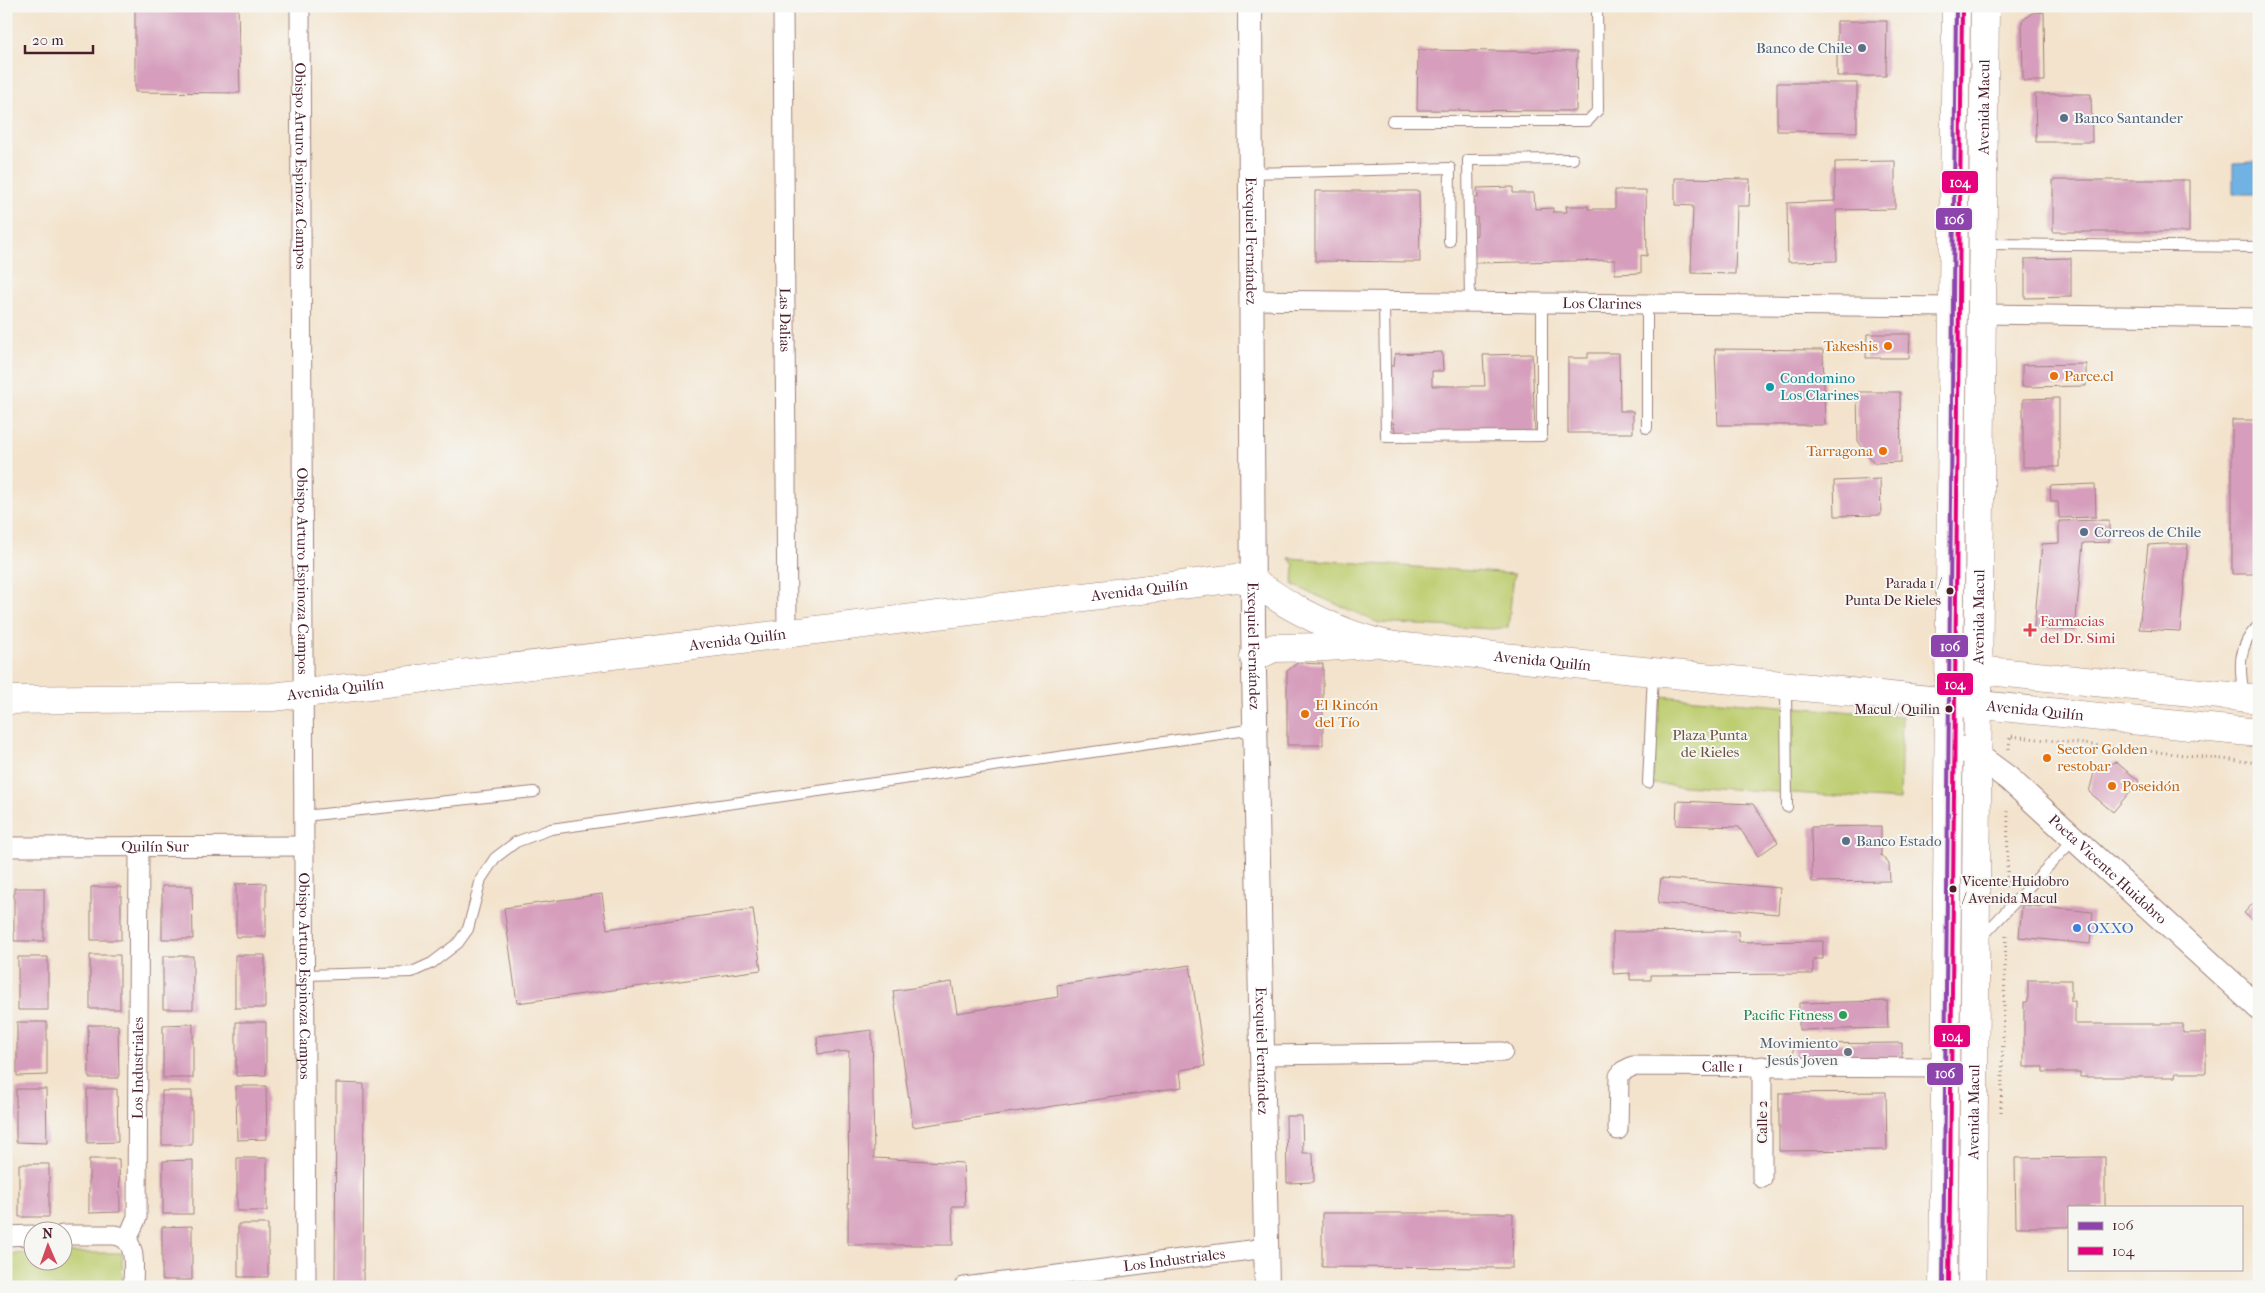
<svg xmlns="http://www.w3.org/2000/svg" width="2265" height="1293" font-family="'IM FELL French Canon',serif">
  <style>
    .green { fill: #bdcd6f; stroke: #84764d }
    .water { fill: #6fb2e4; stroke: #5c6888 }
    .building { fill: #d69ebc }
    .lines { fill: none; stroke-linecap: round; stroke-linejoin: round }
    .service-casing { stroke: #9e817c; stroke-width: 12 }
    .minor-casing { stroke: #9e817c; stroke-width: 21 }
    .tertiary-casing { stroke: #9e817c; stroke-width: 26 }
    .primary-casing { stroke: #9e817c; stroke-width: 29 }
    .path { stroke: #9e817c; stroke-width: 3; stroke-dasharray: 1 4; stroke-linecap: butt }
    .service { stroke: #fff; stroke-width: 10 }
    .minor { stroke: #fff; stroke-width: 19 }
    .tertiary { stroke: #fff; stroke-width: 24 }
    .primary { stroke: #fff; stroke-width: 28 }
    .bus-1-casing { stroke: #f6f6f2; stroke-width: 8 }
    .bus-2-casing { stroke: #f6f6f2; stroke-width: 8 }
    .bus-1 { stroke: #8e44ad; stroke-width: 4 }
    .bus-2 { stroke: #e5007d; stroke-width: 4 }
    .service-dot { fill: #5c6f8a; stroke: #f6f6f2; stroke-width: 2 }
    .food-dot { fill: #e8710a; stroke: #f6f6f2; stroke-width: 2 }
    .culture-dot { fill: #0f9aa8; stroke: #f6f6f2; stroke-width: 2 }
    .bus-dot { fill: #4a1f2b; stroke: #f6f6f2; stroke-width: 2 }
    .health-dot { fill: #e0444e; stroke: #f6f6f2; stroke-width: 2 }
    .shop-dot { fill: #3f7fe0; stroke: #f6f6f2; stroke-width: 2 }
    .leisure-dot { fill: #2e9e5b; stroke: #f6f6f2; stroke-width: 2 }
    .worship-dot { fill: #6b7280; stroke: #f6f6f2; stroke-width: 2 }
    .labels { text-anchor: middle; stroke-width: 4; stroke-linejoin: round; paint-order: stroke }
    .bus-label { font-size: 14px; fill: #4a1f2b; stroke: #f6f6f2; text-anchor: end }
    .service-label { font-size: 15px; fill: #4e5e75; stroke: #f6f6f2; text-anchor: start }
    .street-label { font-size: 15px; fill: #4a1f2b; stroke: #f6f6f2 }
    .food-label { font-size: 15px; fill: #c56008; stroke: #f6f6f2; text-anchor: start }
    .culture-label { font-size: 15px; fill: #0d838f; stroke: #f6f6f2; text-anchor: start }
    .health-label { font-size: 15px; fill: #be3a42; stroke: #f6f6f2; text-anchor: start }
    .park-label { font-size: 15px; fill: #6c533f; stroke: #f6f6f2 }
    .shop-label { font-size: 15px; fill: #366cbe; stroke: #f6f6f2; text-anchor: start }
    .leisure-label { font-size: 15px; fill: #27864d; stroke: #f6f6f2; text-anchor: end }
    .worship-label { font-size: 15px; fill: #5b616d; stroke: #f6f6f2; text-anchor: end }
    .line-badge { stroke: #f6f6f2; stroke-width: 2 }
    .badge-label { font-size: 14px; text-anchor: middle; font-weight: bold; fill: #fff }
  </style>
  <rect width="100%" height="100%" fill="#f6f6f2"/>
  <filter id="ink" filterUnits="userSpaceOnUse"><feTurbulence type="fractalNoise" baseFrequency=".02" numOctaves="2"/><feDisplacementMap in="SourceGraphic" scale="10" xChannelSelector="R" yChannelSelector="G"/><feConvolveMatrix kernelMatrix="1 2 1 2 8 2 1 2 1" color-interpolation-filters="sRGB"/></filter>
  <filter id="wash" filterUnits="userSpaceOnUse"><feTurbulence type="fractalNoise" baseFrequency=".0096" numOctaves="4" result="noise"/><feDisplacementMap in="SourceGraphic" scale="20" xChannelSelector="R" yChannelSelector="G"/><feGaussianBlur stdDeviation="1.12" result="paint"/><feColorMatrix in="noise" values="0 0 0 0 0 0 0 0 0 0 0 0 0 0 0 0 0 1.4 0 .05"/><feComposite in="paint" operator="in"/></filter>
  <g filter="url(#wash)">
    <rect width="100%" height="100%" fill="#f3e3cc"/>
    <path class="green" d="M 1289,558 L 1514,574 L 1508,627 L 1493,629 L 1379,623 L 1293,585 L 1294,565 Z
      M 1660,696 L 1902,716 L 1900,800 L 1652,784 Z
      M 32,1253 L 32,1260 L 62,1260 L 63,1253 L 122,1253 L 123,1287 L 6,1287 L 6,1254 Z"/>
    <path class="water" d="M 2256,162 L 2256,194 L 2233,194 L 2233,163 Z"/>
    <g id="blocks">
      <path class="building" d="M 135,6 L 238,6 L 240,93 L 135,92 Z
        M 2044,12 L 2045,81 L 2023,81 L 2022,21 L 2032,13 Z
        M 1837,21 L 1887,21 L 1886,76 L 1837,76 Z
        M 1418,50 L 1577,52 L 1576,111 L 1417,110 Z
        M 1777,83 L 1857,83 L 1857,132 L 1777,131 Z
        M 2035,94 L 2091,94 L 2092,142 L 2036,142 Z
        M 1895,161 L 1895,209 L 1836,210 L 1837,261 L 1788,262 L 1787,203 L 1835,201 L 1835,162 Z
        M 1675,178 L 1750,179 L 1749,206 L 1737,206 L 1735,274 L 1691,273 L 1693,206 L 1675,205 Z
        M 2053,180 L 2189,180 L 2189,232 L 2053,232 Z
        M 1513,187 L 1513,193 L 1534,193 L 1535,209 L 1553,208 L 1553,212 L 1567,212 L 1566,206 L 1588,206 L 1588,209 L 1615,209 L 1615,190 L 1646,190 L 1647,256 L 1641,255 L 1641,273 L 1615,274 L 1615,260 L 1474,263 L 1474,236 L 1477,235 L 1477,217 L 1473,217 L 1473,198 L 1478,198 L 1477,188 Z
        M 1315,191 L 1419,191 L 1420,262 L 1315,261 Z
        M 2071,258 L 2071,297 L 2025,298 L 2025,259 Z
        M 1867,334 L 1910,334 L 1909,358 L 1866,358 Z
        M 1715,349 L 1823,350 L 1825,425 L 1718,425 Z
        M 1442,352 L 1443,371 L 1432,371 L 1432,386 L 1485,386 L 1483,355 L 1532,354 L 1535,433 L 1395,433 L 1394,423 L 1391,423 L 1389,366 L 1394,366 L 1395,354 Z
        M 1588,353 L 1619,353 L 1620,411 L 1633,411 L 1633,433 L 1568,433 L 1568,358 L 1588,358 Z
        M 2086,364 L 2086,386 L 2022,387 L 2022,365 Z
        M 1857,392 L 1900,392 L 1901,462 L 1874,463 L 1858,441 Z
        M 2059,398 L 2059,467 L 2023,467 L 2023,399 Z
        M 2232,420 L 2259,420 L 2259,574 L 2232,574 Z
        M 1880,479 L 1881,515 L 1835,516 L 1834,481 Z
        M 2095,484 L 2096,517 L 2059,518 L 2058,502 L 2051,502 L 2050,486 Z
        M 2109,520 L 2109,542 L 2083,543 L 2075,630 L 2034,628 L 2042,544 L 2059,543 L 2059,521 Z
        M 2164,544 L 2188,544 L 2180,631 L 2139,629 L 2148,545 Z
        M 1297,663 L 1323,664 L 1323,745 L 1287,745 L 1287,671 Z
        M 2116,762 L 2139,781 L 2113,812 L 2089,792 L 2095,769 Z
        M 1677,801 L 1753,804 L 1778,842 L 1758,856 L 1739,827 L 1676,825 Z
        M 1881,826 L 1881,855 L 1889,864 L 1890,881 L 1812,882 L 1811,827 Z
        M 1661,878 L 1780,888 L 1778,914 L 1658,903 Z
        M 266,883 L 266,937 L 236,937 L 236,884 Z
        M 162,886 L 192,886 L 193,939 L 162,939 Z
        M 91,887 L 121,887 L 121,940 L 91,940 Z
        M 14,888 L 44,888 L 44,941 L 14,941 Z
        M 602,894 L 607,929 L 753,909 L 761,970 L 517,1003 L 504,908 Z
        M 2259,897 L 2259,926 L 2244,913 Z
        M 2022,905 L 2093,912 L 2090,944 L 2019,937 Z
        M 1738,931 L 1739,942 L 1823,941 L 1823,959 L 1813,959 L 1813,974 L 1651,975 L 1651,980 L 1630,980 L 1630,973 L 1613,974 L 1613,932 Z
        M 90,955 L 120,955 L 120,1009 L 90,1009 Z
        M 235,955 L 265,955 L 265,1008 L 235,1008 Z
        M 163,956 L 193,956 L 193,1009 L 163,1009 Z
        M 18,957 L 48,957 L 48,1010 L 18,1010 Z
        M 1190,965 L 1205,1066 L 1180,1070 L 1182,1087 L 913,1127 L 893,991 L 952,982 L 957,1013 L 1058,997 L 1057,985 Z
        M 2028,980 L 2071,980 L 2071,1001 L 2075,1001 L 2075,1024 L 2183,1024 L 2183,1033 L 2206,1033 L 2206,1073 L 2176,1073 L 2175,1077 L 2080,1077 L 2080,1072 L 2043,1072 L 2043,1067 L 2024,1067 L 2024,1002 L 2028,1002 Z
        M 1887,1001 L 1888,1028 L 1799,1030 L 1799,1003 Z
        M 17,1022 L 47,1022 L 47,1075 L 17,1076 Z
        M 236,1022 L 266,1022 L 266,1075 L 236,1076 Z
        M 193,1024 L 193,1078 L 163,1078 L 163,1025 Z
        M 88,1025 L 118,1025 L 119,1078 L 89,1078 Z
        M 872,1030 L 874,1158 L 963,1163 L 965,1206 L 952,1206 L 953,1245 L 848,1245 L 849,1051 L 818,1054 L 817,1037 Z
        M 1902,1043 L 1902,1060 L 1794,1061 L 1793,1044 Z
        M 336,1083 L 364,1084 L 363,1287 L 335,1287 Z
        M 236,1086 L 266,1086 L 267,1139 L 237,1140 Z
        M 16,1089 L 46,1089 L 47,1143 L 16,1142 Z
        M 87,1089 L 117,1089 L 118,1142 L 87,1143 Z
        M 162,1091 L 192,1091 L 192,1145 L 162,1145 Z
        M 1886,1092 L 1887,1150 L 1779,1151 L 1779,1093 Z
        M 1286,1116 L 1302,1116 L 1303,1153 L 1313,1153 L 1314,1182 L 1287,1183 Z
        M 2105,1157 L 2105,1207 L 2069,1207 L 2069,1227 L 2016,1227 L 2015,1158 Z
        M 237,1158 L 267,1158 L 267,1211 L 237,1211 Z
        M 89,1159 L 119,1159 L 120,1212 L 89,1213 Z
        M 193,1160 L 193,1214 L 163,1214 L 163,1161 Z
        M 19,1164 L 49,1164 L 49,1217 L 19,1217 Z
        M 1322,1213 L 1513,1213 L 1512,1268 L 1322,1267 Z
        M 238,1224 L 268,1224 L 268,1277 L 238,1277 Z
        M 192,1226 L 192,1280 L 162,1280 L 162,1227 Z"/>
    </g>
  </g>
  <g filter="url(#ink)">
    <use href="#blocks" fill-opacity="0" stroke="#9e817c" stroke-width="1"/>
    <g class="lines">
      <g class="service-casing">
        <path id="service" d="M 1392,121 L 1588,121 L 1598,110 L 1597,6
          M 1250,173 L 1450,168 L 1449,242
          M 1985,244 L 2259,247
          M 1470,301 L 1468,160 L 1573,159
          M 1384,302 L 1386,437 L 1542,436 L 1542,303
          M 1647,304 L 1647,428
          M 1786,687 L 1787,807
          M 2244,695 C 2239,668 2237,646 2259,625
          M 1648,783 L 1653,674
          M 304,816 L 534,792
          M 1980,939 L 2074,839
          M 305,975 L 412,972 L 432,963 L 458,943 L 468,929 L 481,879 L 495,858 L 516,842 L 551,829 L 1255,729"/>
      </g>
      <g class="minor-casing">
        <g id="minor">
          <path id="s1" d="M 300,6 L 306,1287"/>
          <path id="s2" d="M 783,6 L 787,633"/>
          <path id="s3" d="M 1251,300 L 1953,307"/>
          <path d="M 1982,314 L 2259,318"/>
          <path id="s4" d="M 6,847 L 304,846"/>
          <path d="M 1262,1055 L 1503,1052"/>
          <path d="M 1762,1066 L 1762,1178"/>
          <path id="s5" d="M 1618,1130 L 1619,1076 L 1623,1071 L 1633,1066 L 1944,1068"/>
          <path d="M 62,1235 L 114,1235 C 139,1237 133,1268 133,1287"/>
          <path d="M 6,1236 L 32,1235"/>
          <path id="s6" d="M 127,1240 L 137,1217 L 139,846"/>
          <path id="s7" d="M 964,1287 L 1266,1248"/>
        </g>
      </g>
      <g class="tertiary-casing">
        <g id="tertiary">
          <path id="s8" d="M 1250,6 L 1253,624 L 1267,1287"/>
          <path id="s9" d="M 1947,743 L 1978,756 L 2008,778 L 2259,1008"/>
        </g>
      </g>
      <g class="primary-casing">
        <g id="primary">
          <path d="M 1254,657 L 1274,648 L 1326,647 L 1370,644"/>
          <path d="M 1979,670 L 2259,699"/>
          <path id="s10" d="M 6,700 L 273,697 L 1237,578 C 1258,581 1273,596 1291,606 C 1324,624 1358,640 1395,646 L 2259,733"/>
          <path d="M 1943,1287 L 1956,6"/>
          <path id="s11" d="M 1972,1287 L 1985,6"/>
        </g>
      </g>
      <path class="path" d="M 2009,749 L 2010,736 L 2259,763
        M 2007,887 L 2008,810
        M 2001,1112 L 2006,935"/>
      <use href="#service" class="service"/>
      <use href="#minor" class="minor"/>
      <use href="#tertiary" class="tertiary"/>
      <use href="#primary" class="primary"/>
      <g class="bus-1-casing">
        <path id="bus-1" d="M 1943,1287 L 1956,6"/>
      </g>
      <g class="bus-2-casing">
        <path id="bus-2" d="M 1949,1287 L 1962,6"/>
      </g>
      <use href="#bus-1" class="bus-1"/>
      <use href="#bus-2" class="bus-2"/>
    </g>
  </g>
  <g class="service-dot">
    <circle cx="1862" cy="48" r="5"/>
    <circle cx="2064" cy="118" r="5"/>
    <circle cx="2084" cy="532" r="5"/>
    <circle cx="1846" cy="841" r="5"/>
  </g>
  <g class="food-dot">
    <circle cx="1888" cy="346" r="5"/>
    <circle cx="2054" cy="376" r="5"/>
    <circle cx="1883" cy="451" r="5"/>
    <circle cx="1305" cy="714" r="5"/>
    <circle cx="2047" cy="758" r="5"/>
    <circle cx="2112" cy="786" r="5"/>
  </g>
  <circle class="culture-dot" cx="1770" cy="387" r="5"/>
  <g class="bus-dot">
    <circle cx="1950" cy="591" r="4.5"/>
    <circle cx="1949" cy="709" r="4.5"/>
    <circle cx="1953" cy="889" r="4.5"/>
  </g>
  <path class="health-dot" d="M2027.5 622.5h5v5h5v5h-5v5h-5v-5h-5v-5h5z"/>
  <circle class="shop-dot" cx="2077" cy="928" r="5"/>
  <circle class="leisure-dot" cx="1843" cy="1015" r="5"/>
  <circle class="worship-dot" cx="1848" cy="1052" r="5"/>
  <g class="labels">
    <g class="bus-label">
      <text x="1941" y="588">Parada 1 /<tspan x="1941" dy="17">Punta De Rieles</tspan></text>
      <text x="1940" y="714">Macul / Quilin</text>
      <text x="1962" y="886" text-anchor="start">Vicente Huidobro<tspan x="1962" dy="17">/ Avenida Macul</tspan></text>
    </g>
    <g class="service-label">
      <text x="1852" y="53" text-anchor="end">Banco de Chile</text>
      <text x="2074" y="123">Banco Santander</text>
      <text x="2094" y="537">Correos de Chile</text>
      <text x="1856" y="846">Banco Estado</text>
    </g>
    <g class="street-label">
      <text dy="5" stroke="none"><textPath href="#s11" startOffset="1180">Avenida Macul</textPath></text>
      <text dy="5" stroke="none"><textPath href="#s1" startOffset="160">Obispo Arturo Espinoza Campos</textPath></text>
      <text dy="5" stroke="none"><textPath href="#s8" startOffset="235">Exequiel Fernández</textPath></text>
      <text dy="5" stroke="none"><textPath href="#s3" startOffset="351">Los Clarines</textPath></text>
      <text dy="5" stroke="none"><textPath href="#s2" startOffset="314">Las Dalias</textPath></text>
      <text dy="5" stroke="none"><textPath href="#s1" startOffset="565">Obispo Arturo Espinoza Campos</textPath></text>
      <text dy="5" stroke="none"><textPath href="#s10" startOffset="1140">Avenida Quilín</textPath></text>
      <text dy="5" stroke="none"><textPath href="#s11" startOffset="670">Avenida Macul</textPath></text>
      <text dy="5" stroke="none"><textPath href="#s10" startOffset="735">Avenida Quilín</textPath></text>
      <text dy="5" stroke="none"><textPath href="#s8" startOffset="640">Exequiel Fernández</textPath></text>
      <text dy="5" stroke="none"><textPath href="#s10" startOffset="1560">Avenida Quilín</textPath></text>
      <text dy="5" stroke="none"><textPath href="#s10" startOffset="330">Avenida Quilín</textPath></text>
      <text dy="5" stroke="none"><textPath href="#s10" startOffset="2055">Avenida Quilín</textPath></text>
      <text dy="5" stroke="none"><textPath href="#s4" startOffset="149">Quilín Sur</textPath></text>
      <text dy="5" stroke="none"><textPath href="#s9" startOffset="206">Poeta Vicente Huidobro</textPath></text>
      <text dy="5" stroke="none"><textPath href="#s1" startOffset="970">Obispo Arturo Espinoza Campos</textPath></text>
      <text dy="5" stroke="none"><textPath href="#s8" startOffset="1045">Exequiel Fernández</textPath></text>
      <text dy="5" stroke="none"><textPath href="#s5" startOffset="161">Calle 1</textPath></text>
      <text dy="5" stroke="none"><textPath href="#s6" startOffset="174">Los Industriales</textPath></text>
      <text dy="5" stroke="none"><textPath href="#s11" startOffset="175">Avenida Macul</textPath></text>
      <text transform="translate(1762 1122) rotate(-90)" y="5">Calle 2</text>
      <text dy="5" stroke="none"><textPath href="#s7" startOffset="212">Los Industriales</textPath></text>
    </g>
    <g class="food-label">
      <text x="1878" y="351" text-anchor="end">Takeshis</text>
      <text x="2064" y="381">Parce.cl</text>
      <text x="1873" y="456" text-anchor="end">Tarragona</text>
      <text x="1315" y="710">El Rincón<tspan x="1315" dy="17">del Tío</tspan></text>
      <text x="2057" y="754">Sector Golden<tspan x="2057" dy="17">restobar</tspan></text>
      <text x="2122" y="791">Poseidón</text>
    </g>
    <g class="culture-label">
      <text x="1780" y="383">Condomino<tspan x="1780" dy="17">Los Clarines</tspan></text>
    </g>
    <g class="health-label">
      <text x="2040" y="626">Farmacias<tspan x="2040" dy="17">del Dr. Simi</tspan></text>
    </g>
    <g class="park-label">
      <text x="1710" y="740">Plaza Punta<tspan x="1710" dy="17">de Rieles</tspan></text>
    </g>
    <g class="shop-label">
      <text x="2087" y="933">OXXO</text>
    </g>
    <g class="leisure-label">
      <text x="1833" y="1020">Pacific Fitness</text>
    </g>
    <g class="worship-label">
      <text x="1838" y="1048">Movimiento<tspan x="1838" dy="17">Jesús Joven</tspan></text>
    </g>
  </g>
  <g class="line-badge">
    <rect x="1941" y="170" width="38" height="24" rx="5" fill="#e5007d"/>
    <rect x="1935" y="207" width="38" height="24" rx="5" fill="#8e44ad"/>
    <rect x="1930" y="634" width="39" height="24" rx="5" fill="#8e44ad"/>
    <rect x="1936" y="672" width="38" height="24" rx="5" fill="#e5007d"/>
    <rect x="1933" y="1024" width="38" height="24" rx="5" fill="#e5007d"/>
    <rect x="1926" y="1062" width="38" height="24" rx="5" fill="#8e44ad"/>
  </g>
  <g class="badge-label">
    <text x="1960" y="187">104</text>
    <text x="1954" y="224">106</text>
    <text x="1950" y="651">106</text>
    <text x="1955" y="689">104</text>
    <text x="1952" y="1041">104</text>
    <text x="1945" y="1078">106</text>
  </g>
  <rect width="2265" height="1293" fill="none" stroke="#f6f6f2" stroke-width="25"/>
  <rect x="2068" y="1206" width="175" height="65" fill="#f6f6f2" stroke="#b1a0a2"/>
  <rect x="2078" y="1222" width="25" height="8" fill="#8e44ad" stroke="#b1a0a2"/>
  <text x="2112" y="1230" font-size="15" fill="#4a1f2b">106</text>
  <rect x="2078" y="1247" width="25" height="8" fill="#e5007d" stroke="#b1a0a2"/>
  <text x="2112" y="1256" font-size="15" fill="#4a1f2b">104</text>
  <g transform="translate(48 1246) rotate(358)"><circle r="24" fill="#f6f6f2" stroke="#b1a0a2"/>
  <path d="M0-4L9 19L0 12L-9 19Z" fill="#d1495b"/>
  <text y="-8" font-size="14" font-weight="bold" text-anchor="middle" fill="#4a1f2b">N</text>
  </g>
  <path d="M25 45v8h68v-8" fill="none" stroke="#4a1f2b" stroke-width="2.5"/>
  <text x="32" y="45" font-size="15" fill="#4a1f2b" stroke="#f6f6f2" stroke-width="4" paint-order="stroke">20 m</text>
</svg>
